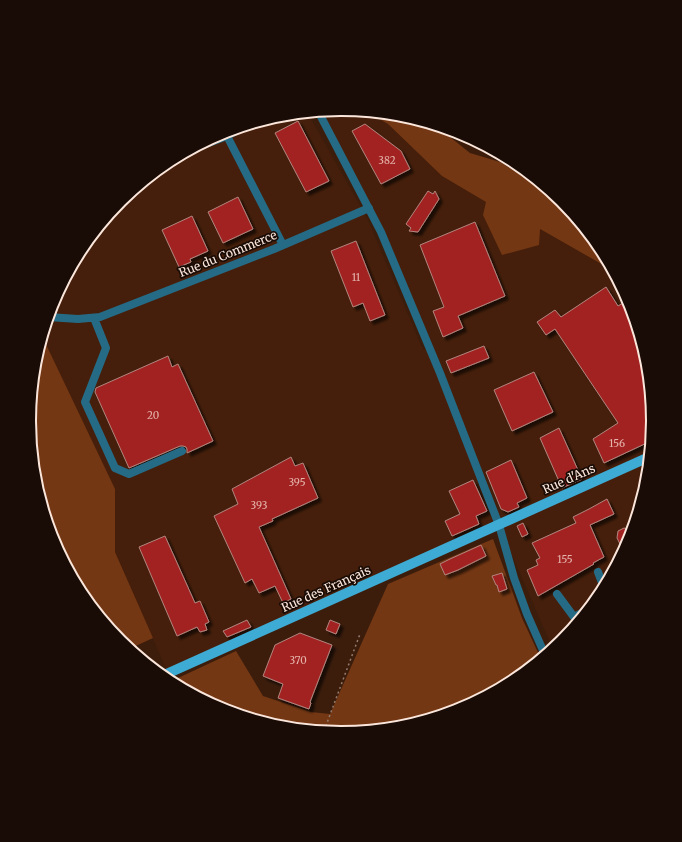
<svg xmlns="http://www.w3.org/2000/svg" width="682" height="842" font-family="Merriweather,serif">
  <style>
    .built { fill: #451f0b }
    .green { fill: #743713 }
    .building { fill: #a22320; stroke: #b28680; filter: url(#shadow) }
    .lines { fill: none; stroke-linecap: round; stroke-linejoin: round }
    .path { stroke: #947a6c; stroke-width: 1.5; stroke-dasharray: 2 3; stroke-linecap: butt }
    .minor { stroke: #256b86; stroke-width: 8 }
    .major { stroke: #3eabd4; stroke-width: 10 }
    .labels { text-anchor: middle; stroke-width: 3.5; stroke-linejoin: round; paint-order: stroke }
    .number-label { font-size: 10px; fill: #e5b5ac }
    .street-label { font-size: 12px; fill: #fbe6db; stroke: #190b05 }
    .rim { fill: none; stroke: #fbe6db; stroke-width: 2 }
  </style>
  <defs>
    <filter id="shadow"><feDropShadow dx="3.5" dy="3.5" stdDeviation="1" flood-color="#0009"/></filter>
  </defs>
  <rect width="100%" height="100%" fill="#3c1d0c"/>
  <path class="built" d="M 341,109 L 368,112 L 388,124 L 442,176 L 486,202 L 540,229 L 612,270 L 629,302 L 647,360 L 653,421 L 650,451 L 168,673 L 115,552 L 35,482 L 29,421 L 35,360 L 53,301 L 82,247 L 121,200 L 168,161 L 222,133 L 280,115 L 307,112 L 367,218 L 423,350 L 433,346 L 321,111 Z
    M 649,459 L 647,482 L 629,541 L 600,595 L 561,642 L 553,649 L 499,525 Z"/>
  <path class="green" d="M 368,112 L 402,115 L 435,125 L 470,153 L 500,162 L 559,199 L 601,248 L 612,270 L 540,229 L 539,245 L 502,255 L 483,215 L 486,202 L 442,176 L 388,124 Z
    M 42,336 L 115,489 L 115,552 L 153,638 L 129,649 L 120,641 L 81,594 L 53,540 L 35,482 L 29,421 L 35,360 Z
    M 493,539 L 522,618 L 541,659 L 514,681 L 460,709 L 402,727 L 341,733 L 280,727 L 221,709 L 183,689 L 178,678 L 236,651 L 263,696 L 311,712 L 330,714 L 388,584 Z"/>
  <path class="building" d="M 298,121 L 329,181 L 306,192 L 275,133 Z
    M 365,124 L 401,151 L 410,169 L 381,184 L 352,131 Z
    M 428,191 L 433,194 L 435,191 L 439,199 L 418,232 L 409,231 L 411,228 L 406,224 Z
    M 238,197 L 253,229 L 223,243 L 208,212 Z
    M 192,216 L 208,251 L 190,259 L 191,262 L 179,267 L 162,230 Z
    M 475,222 L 505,296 L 458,316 L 463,328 L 443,337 L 433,311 L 444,307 L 420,245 Z
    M 356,241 L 385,315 L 370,321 L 363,303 L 353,307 L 331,251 Z
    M 606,287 L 618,306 L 625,302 L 633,313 L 647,360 L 653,421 L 651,441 L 604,463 L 593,439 L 618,423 L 555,329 L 546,335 L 537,322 L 555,310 L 561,317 Z
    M 484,346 L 489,358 L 451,373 L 446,361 Z
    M 168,356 L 172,367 L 178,364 L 213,441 L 187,453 L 187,449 L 186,447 L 183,446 L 180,446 L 129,468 L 95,392 L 96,388 Z
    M 534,372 L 553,412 L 512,431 L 494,390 Z
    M 559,428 L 582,479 L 562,488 L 540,438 Z
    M 291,457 L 295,466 L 303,463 L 318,498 L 272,519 L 273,521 L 259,527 L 291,599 L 283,603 L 275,586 L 259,593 L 252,579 L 245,583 L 214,516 L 238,504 L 232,489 Z
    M 511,460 L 527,498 L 517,503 L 519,507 L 508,512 L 501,509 L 486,472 Z
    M 473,480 L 487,511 L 476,516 L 479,524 L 452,536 L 445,521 L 460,514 L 449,491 Z
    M 607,499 L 614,514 L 590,525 L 604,557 L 593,563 L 594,564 L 538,596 L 527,570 L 538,565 L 536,560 L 540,558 L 532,543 L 576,523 L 573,517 L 589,509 Z
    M 523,523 L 528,534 L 522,537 L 517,526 Z
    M 624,528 L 632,530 L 629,541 L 626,546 L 620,544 L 617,538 L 618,531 Z
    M 165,536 L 195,603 L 200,601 L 209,622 L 205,624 L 207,630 L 200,632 L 197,627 L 177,636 L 139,547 Z
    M 481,545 L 486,556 L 458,570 L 445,575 L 440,564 L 450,559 Z
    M 502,573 L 507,589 L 499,592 L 497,585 L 496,585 L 492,576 Z
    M 247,620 L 251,627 L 227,637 L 223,631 Z
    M 330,620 L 340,624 L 336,634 L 326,630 Z
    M 300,633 L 332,645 L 310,702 L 311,703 L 309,709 L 278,698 L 283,684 L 263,676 L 275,645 Z"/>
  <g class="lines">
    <path class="path" d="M 324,731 L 360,634"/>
    <path class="minor" d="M 318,111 L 381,232 L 440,373 L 499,525 L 514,578 L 527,614 L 545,655
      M 245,126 L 227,136 L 283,245
      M 187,151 L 227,136
      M 48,317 L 78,319 L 100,317 L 274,249 L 369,208
      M 94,318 L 106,348 L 85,402 L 115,468 L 129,474 L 182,451
      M 598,572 L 604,588
      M 557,594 L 574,617 L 589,609"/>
    <path class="major" d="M 162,676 L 649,457"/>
  </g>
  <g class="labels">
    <g class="number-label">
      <text x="387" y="164">382</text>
      <text x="356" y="281">11</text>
      <text x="153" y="419">20</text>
      <text x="617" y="447">156</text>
      <text x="297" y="486">395</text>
      <text x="259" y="509">393</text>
      <text x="565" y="563">155</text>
      <text x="298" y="664">370</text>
    </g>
    <g class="street-label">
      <text transform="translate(228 254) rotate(-22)" y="4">Rue du Commerce</text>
      <text transform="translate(569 479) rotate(-24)" y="4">Rue d'Ans</text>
      <text transform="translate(326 589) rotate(-24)" y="4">Rue des Français</text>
    </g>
  </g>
  <path d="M0 0H682V842H0ZM36 421a305 305 0 1 1 610 0a305 305 0 1 1-610 0Z" fill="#190b05" fill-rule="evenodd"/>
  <path class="rim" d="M36 421a305 305 0 1 1 610 0a305 305 0 1 1-610 0Z"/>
</svg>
